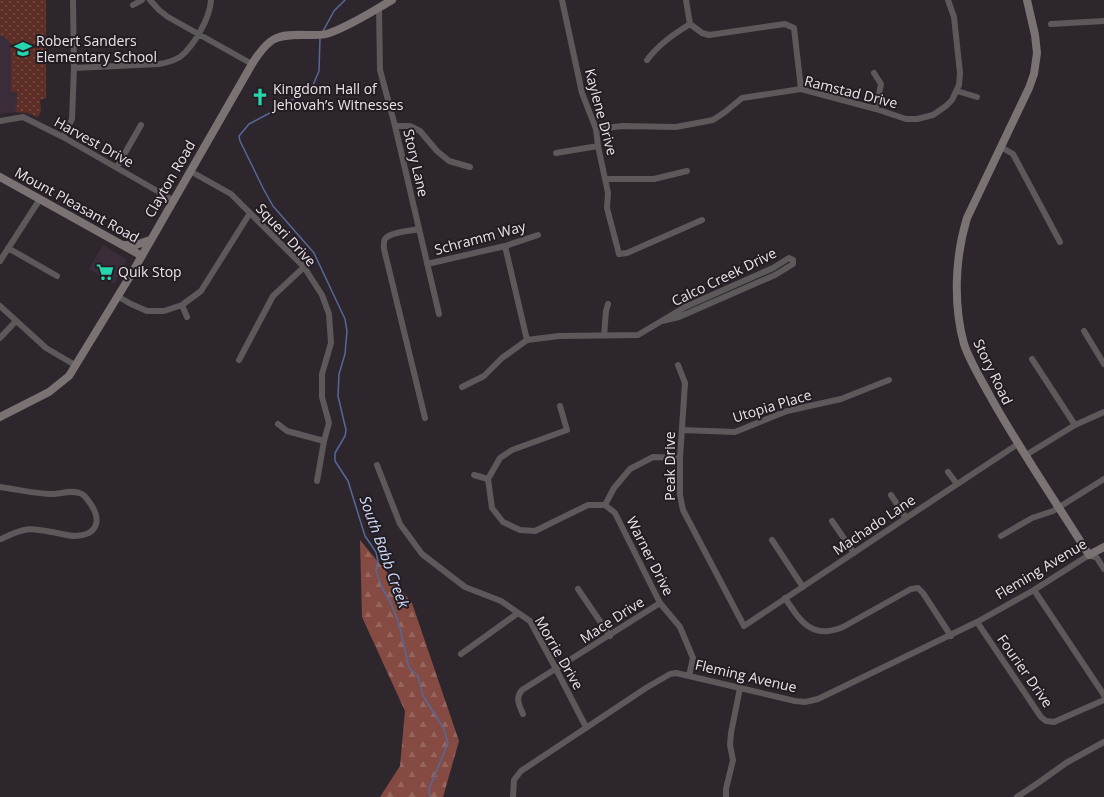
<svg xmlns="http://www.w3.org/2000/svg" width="1104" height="797" font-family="'Open Sans',sans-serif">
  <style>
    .built { fill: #3a2d39 }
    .forest { fill: url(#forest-firs) }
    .park { fill: url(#park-dots) }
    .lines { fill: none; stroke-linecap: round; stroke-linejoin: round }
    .stream { stroke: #546999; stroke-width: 1.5 }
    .street { stroke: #5d5859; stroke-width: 6 }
    .secondary { stroke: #7b7274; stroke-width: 8 }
    .labels { text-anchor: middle; stroke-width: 4; stroke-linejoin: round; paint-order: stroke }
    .poi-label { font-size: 14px; fill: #eae4e9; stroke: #241c23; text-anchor: start }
    .street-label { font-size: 14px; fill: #eae4e9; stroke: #241c23 }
    .water-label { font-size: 15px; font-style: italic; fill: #cfddfb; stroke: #241c23 }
  </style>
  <defs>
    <pattern id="forest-firs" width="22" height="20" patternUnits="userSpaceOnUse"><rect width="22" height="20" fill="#854b42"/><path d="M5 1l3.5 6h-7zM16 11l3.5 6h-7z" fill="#96655d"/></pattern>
    <pattern id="park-dots" width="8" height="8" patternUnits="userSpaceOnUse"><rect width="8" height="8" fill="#5d2e26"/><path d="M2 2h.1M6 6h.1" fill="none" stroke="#744c46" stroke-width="1.8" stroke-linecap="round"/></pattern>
  </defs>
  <rect width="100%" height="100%" fill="#2e262d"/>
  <path class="built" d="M 0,0 L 46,0 L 46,98 L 40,100 L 41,111 L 38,117 L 21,112 L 15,112 L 0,114 Z
    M 103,245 L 126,259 L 126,263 L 114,284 L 89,269 Z"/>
  <path class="forest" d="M 360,540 L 412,603 L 459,741 L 443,797 L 380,797 L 400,766 L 405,711 L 362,617 Z"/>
  <path class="park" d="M 0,0 L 46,0 L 46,98 L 40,100 L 41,111 L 38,117 L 28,113 L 15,112 L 17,104 L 17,92 L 11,91 L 11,43 L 5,37 L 0,35 Z"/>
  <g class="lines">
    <path class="stream" d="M 322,33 L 334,11 L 345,0
      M 320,38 L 319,71 L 313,85 L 285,105 L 249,124 L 239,136 L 240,141 L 264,190 L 273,206 L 314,253 L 345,319 L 347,331 L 345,354 L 339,374 L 338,396 L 346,430 L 345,436 L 335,453 L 335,461 L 348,481 L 365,536 L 376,552 L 378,561 L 376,571 L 382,588 L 391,603 L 399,624 L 409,668 L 418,676 L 423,696 L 444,729 L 448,743 L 429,789 L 430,797"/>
    <path class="street" d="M 150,0 L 159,10 L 168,17 L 252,64
      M 562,0 L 582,93 L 596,129 L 598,146 L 608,193 L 607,208 L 619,254 L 627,253 L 702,220
      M 686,0 L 690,24 L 702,33 L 709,35 L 785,24 L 794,28 L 801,89
      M 133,5 L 142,0
      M 379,7 L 380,70 L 395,126 L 439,314
      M 1051,24 L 1104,21
      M 647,60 C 659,44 674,34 690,24
      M 74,68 L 159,64 C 167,63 173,61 180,57 C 194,46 210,18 211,0
      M 874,73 L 881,84 L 876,109
      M 957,91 L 977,97
      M 0,121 L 23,117 L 63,137 L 173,200
      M 395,126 L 410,126 L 420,131 L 437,151 L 449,161 L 470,167
      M 596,129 L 623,126 L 676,127 L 713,120 L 725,112 L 742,98 L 801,89 L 876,109 L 906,119 L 917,119 L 933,115 L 946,106 L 952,100 L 959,85 L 960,73 L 954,17 L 948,0
      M 63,137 L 72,119 L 74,68 L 73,0
      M 1001,147 L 1013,154 L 1060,242
      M 556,153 L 598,146
      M 117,167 L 141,125
      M 190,171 L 231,194 L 304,267 L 322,295 L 329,314 L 331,343 L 322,374 L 322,397 L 329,423 L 324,441 L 317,481
      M 606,179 L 654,179 L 687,171
      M 419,229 C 411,231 389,232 385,239 C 383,242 384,246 384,249 L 425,418
      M 505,246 L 527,340
      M 8,248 L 57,276
      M 0,261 L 40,199
      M 427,264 L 505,246 L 538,235
      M 117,296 L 131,304 L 147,311 L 164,311 L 182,305 L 201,291 L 250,213
      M 182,305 L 187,317
      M 0,306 L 46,348 L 75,365
      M 1084,331 L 1104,364
      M 604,336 L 606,311 L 608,304
      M 0,338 L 16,321
      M 1032,359 L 1075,425
      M 239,360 L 273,296 L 304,267
      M 678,365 L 685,383 L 680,458 L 680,495 L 683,510 L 744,626 L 906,518 L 1018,444
      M 462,387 L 484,376 L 502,358 L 527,340 L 559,336 L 638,335 L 685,307 L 773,268 L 789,258 L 793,260 L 793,264 L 775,275 L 679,317 L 662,321
      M 560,406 L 567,430 L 512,450 L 500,458 L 488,479 L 492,508 L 503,522 L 520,530 L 535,531 L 588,505 L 605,505 L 615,513 L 660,603 L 680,627 L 693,658 L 689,676
      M 278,424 L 287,431 L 324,441
      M 682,430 L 735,432 L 787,411 L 841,399 L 889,380
      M 1026,455 L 1075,425 L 1104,412
      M 377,465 L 400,524 L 422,554 L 465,587 L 501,601 L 530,621 L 556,669 L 586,727
      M 948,472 L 957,484
      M 474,475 L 488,479
      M 0,487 C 15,489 37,494 52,494 C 61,494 73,489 82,494 C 85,496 88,500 90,503 C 102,520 98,535 75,536 C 69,536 63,534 57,533 C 30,528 27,526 1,539
      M 891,495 L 906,518
      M 605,505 L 614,488 L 630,469 L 653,457 L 680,458
      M 832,521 L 854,553
      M 1001,536 L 1032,518 L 1053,511 L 1104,479
      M 772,540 L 803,587
      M 578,589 L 610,636
      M 1034,590 L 1104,695
      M 785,598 C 801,622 812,640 843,627 L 911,589 L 918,588 L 923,593 L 951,636
      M 977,622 L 1041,717 L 1046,721 L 1054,722 L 1104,700
      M 461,654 L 518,613
      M 523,714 C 519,705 515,698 522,690 L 660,603
      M 513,797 L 514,780 L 521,771 L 646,688 L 670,674 L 676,673 L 689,676 L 795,701 L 805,702 L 818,699 L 977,622 L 1034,590 L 1089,555 L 1097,558 L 1104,569
      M 726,797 L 726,789 L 733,760 L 730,745 L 731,733 L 740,688
      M 1017,797 L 1038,783 L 1066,763 L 1104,742"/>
    <path class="secondary" d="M 1027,0 L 1035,35 L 1037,53 L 1034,74 L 1029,88 L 967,218 C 955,257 953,304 964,344 C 970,362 981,379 990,396 C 1020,450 1056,502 1089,555 L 1104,547
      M 0,177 L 142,256
      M 124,245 L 136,245 L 150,240
      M 0,417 L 49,392 L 69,376 L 132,273 L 252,64 C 269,37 276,34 308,35 C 316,35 324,36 332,32 C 353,24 373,11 392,0"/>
  </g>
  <defs>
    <g id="school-bare" transform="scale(1.38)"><path d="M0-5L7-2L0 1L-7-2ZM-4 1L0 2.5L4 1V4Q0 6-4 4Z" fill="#27d5ad" stroke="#241c23" stroke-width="2.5" paint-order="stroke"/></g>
    <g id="church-bare" transform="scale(1.38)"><path d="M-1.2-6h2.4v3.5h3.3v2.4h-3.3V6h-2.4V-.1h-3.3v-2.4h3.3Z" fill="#27d5ad" stroke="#241c23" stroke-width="2.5" paint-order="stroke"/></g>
    <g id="supermarket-bare" transform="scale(1.38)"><path d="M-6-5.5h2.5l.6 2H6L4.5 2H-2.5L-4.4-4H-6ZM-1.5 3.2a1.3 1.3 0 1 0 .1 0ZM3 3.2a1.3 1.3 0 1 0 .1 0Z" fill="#27d5ad" stroke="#241c23" stroke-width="2.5" paint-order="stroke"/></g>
  </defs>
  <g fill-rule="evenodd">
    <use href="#school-bare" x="23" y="49"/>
    <use href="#church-bare" x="260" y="97"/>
    <use href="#supermarket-bare" x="105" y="272"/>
  </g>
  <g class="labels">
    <g class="poi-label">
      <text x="36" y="46">Robert Sanders<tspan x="36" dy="16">Elementary School</tspan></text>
      <text x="273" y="94">Kingdom Hall of<tspan x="273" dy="16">Jehovah’s Witnesses</tspan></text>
      <text x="118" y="277">Quik Stop</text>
    </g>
    <g class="street-label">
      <text transform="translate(851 92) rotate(14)" y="5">Ramstad Drive</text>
      <text transform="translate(601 112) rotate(75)" y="5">Kaylene Drive</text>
      <text transform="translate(94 142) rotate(29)" y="5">Harvest Drive</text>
      <text transform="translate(416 163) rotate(77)" y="5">Story Lane</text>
      <text transform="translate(170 179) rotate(-60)" y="5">Clayton Road</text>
      <text transform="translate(77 205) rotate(29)" y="5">Mount Pleasant Road</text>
      <text transform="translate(286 235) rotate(47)" y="5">Squeri Drive</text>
      <text transform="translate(480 238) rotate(-15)" y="5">Schramm Way</text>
      <text transform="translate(724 277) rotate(-26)" y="5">Calco Creek Drive</text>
      <text transform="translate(993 372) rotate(64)" y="5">Story Road</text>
      <text transform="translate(772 406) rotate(-17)" y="5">Utopia Place</text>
      <text transform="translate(670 466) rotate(-90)" y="5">Peak Drive</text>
      <text transform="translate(874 525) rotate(-34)" y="5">Machado Lane</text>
      <text transform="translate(650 556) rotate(63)" y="5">Warner Drive</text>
      <text transform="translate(1041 569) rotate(-31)" y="5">Fleming Avenue</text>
      <text transform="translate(612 620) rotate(-33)" y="5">Mace Drive</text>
      <text transform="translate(559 653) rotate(60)" y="5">Morrie Drive</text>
      <text transform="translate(1025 671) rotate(55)" y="5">Fourier Drive</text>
      <text transform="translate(746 676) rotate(13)" y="5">Fleming Avenue</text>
    </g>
    <g class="water-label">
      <text transform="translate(384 552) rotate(70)" y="5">South Babb Creek</text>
    </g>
  </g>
</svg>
